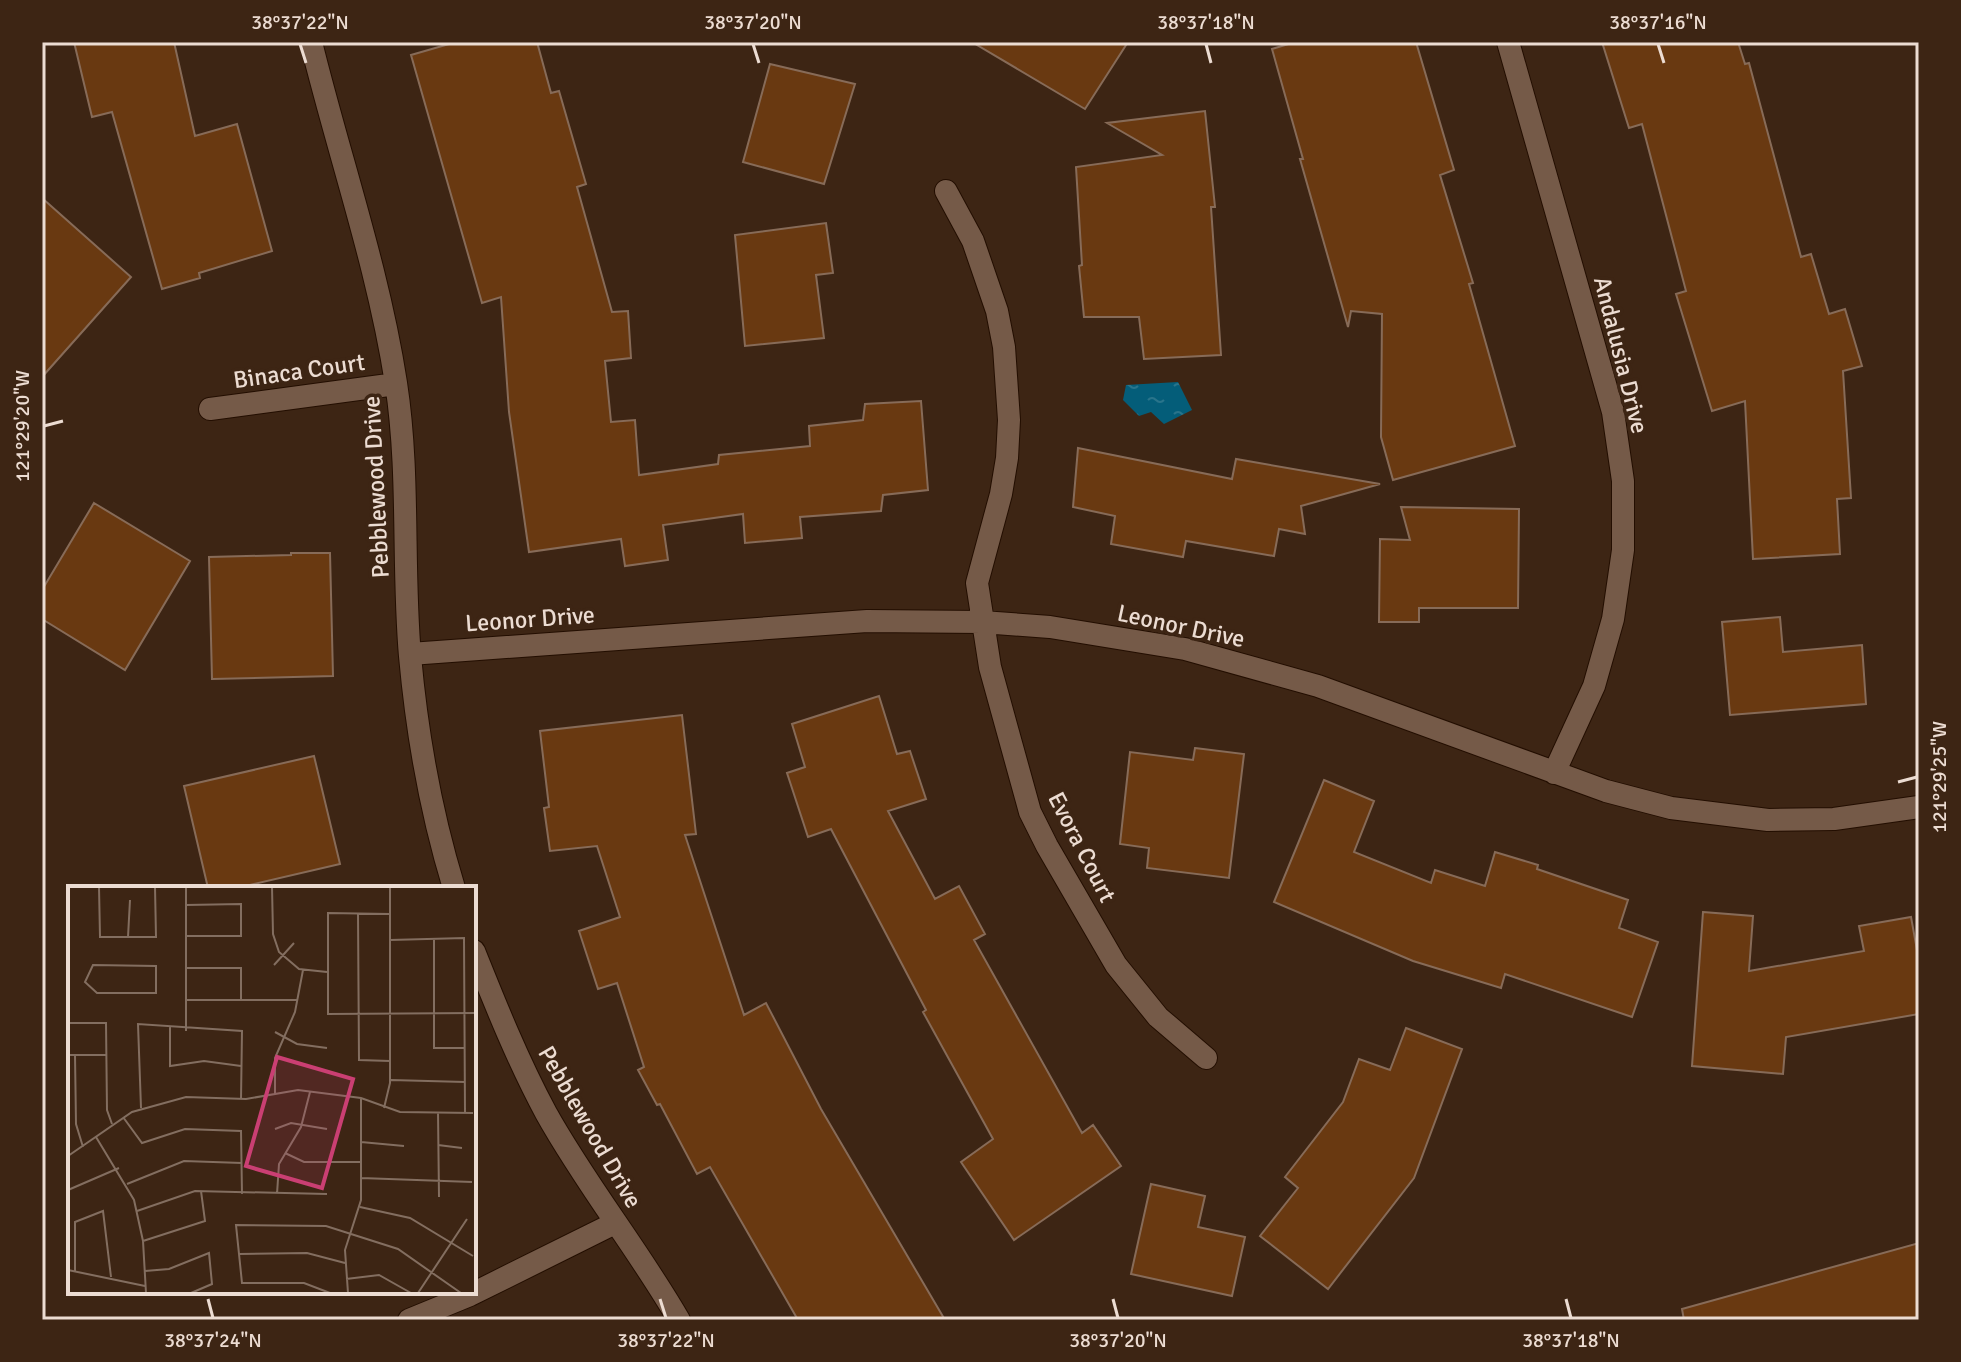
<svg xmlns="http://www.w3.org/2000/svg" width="1961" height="1362" font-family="Signika,sans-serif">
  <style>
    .water { fill: url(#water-ripples) }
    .building { fill: #693911; stroke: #876b58; stroke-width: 2 }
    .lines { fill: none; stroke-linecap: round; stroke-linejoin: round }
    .minor-casing { stroke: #230e01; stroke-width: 24 }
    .minor { stroke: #755a48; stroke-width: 22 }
    .ticks { fill: none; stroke: #ecdcd2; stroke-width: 3 }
    .labels { text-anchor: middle; stroke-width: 7; stroke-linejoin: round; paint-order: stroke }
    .street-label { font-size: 24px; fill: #ecdcd2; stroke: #3d2514 }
    .inset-road { fill: none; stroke: #836e60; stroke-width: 2 }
    .view { fill: #ca3f73; fill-opacity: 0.15; stroke: #ca3f73; stroke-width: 4 }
    .inset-edge { fill: none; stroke: #ecdcd2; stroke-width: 4 }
    .neatline { fill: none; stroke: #ecdcd2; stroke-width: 3 }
    .ticks-label { font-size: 20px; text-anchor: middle; fill: #ecdcd2 }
  </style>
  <defs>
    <pattern id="water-ripples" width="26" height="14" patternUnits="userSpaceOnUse" patternTransform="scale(2)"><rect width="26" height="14" fill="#045d79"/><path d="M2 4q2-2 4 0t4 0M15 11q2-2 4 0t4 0" fill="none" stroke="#29748b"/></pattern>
  </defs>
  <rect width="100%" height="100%" fill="#3d2514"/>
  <path class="water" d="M 1178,382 L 1192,410 L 1164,424 L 1151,412 L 1139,416 L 1123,400 L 1126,385 Z"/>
  <path class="building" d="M 74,42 L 174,42 L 195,136 L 237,124 L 272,251 L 199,273 L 200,278 L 162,289 L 112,112 L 92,117 Z
    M 456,42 L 537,42 L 551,93 L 559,91 L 586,184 L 577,187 L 612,312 L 628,311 L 631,358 L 605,361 L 611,422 L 635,420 L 639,475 L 718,464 L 719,455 L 810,446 L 809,426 L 863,420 L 865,404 L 921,401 L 928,490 L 883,495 L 881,511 L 800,517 L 802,538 L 745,543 L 743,514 L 663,525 L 668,560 L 625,566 L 621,539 L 529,552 L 509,412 L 501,297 L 482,303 L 411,55 Z
    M 972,42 L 1128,42 L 1085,109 Z
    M 1295,42 L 1416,42 L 1454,170 L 1440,175 L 1473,283 L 1469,284 L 1515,446 L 1393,480 L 1381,437 L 1382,314 L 1351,311 L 1348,327 L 1300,159 L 1303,159 L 1272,49 Z
    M 1602,42 L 1738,42 L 1745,64 L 1749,63 L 1801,257 L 1811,254 L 1829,314 L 1845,309 L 1862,366 L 1843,371 L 1851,498 L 1837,499 L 1840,554 L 1753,559 L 1745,401 L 1712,411 L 1676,294 L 1686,291 L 1642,124 L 1629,128 Z
    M 770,64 L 855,84 L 824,184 L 743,162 Z
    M 1205,111 L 1215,207 L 1211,207 L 1221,355 L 1144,359 L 1139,317 L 1084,317 L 1079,266 L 1082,265 L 1076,167 L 1162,155 L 1107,123 Z
    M 42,198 L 131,277 L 42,377 Z
    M 826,223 L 833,273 L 816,275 L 824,338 L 745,346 L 735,235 Z
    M 1078,448 L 1232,479 L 1236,459 L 1380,484 L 1301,506 L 1305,534 L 1279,529 L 1274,556 L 1186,541 L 1183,557 L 1111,544 L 1115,516 L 1073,507 Z
    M 94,503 L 190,561 L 125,670 L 42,619 L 42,590 Z
    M 1401,507 L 1519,509 L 1518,608 L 1419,608 L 1419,622 L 1379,622 L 1380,539 L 1410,540 Z
    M 291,553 L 330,553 L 333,676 L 212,679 L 209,557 L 291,555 Z
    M 1780,617 L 1783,652 L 1862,645 L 1866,704 L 1730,715 L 1722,622 Z
    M 879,696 L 897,754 L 910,751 L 926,799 L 888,811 L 935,899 L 959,886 L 985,934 L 974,940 L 1082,1133 L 1093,1125 L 1121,1166 L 1014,1240 L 961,1162 L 993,1139 L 923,1012 L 926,1010 L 831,829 L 808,837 L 787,773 L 805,767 L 792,724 Z
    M 682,715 L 696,834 L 685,835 L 744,1015 L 766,1003 L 821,1109 L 945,1320 L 798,1320 L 710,1167 L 697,1174 L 660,1104 L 657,1105 L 638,1070 L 644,1067 L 617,983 L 598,989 L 579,931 L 620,917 L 597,846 L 550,851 L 544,808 L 549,807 L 540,731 Z
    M 1195,748 L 1244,754 L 1229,878 L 1147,868 L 1149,848 L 1120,844 L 1130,752 L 1193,760 Z
    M 314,756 L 340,864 L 237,888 L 208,888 L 184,786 Z
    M 1324,780 L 1374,801 L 1354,852 L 1431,883 L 1435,870 L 1485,886 L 1495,852 L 1538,865 L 1537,869 L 1628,900 L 1619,928 L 1658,942 L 1632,1017 L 1505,974 L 1501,988 L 1413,961 L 1274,902 Z
    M 1703,912 L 1753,916 L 1749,971 L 1864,951 L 1859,926 L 1911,917 L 1919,961 L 1919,1014 L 1786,1037 L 1783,1074 L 1692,1066 Z
    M 1406,1028 L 1462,1049 L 1414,1178 L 1328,1289 L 1260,1236 L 1298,1188 L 1285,1177 L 1343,1102 L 1359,1059 L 1390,1070 Z
    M 1151,1184 L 1205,1196 L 1198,1227 L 1245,1237 L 1232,1296 L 1131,1274 Z
    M 1919,1243 L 1919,1320 L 1684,1320 L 1682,1309 Z"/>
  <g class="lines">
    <g class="minor-casing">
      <path id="minor" d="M 311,42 C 339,156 378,267 396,383 C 410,474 402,565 410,656 C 417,734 431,813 454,888
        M 1508,42 L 1613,412 L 1623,481 L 1623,550 L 1613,619 L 1594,686 L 1554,773
        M 946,191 L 973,241 L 997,311 L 1004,347 L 1009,420 L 1007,458 L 1001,494 L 977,583 L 990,667 L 1030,812 L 1047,846 L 1116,965 L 1158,1017 L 1206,1058
        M 210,409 L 396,384
        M 410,654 L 867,621 L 982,622 L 1050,627 L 1185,649 L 1318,686 L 1606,791 L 1671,808 L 1768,820 L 1834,819 L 1919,807
        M 474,951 C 496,1006 518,1061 546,1113 C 586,1185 638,1249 679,1320
        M 409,1320 L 470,1295 L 615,1223"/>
    </g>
    <use href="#minor" class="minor"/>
  </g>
  <path class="ticks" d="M 300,44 L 306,63M 753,44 L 759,63M 1206,44 L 1211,63M 1658,44 L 1664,63M 44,426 L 63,421M 1898,782 L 1917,777M 208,1299 L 213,1318M 660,1299 L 666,1318M 1113,1299 L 1118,1318M 1566,1299 L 1571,1318"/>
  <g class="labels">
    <g class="street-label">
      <text transform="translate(1621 355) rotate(76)" y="8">Andalusia Drive</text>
      <text transform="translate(299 371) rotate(-8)" y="8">Binaca Court</text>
      <text transform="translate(376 487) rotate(-93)" y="8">Pebblewood Drive</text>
      <text transform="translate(530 619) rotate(-4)" y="8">Leonor Drive</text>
      <text transform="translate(1181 626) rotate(12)" y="8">Leonor Drive</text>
      <text transform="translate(1082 847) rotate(63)" y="8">Evora Court</text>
      <text transform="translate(590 1127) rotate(60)" y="8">Pebblewood Drive</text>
    </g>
  </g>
  <g transform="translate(68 886)">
    <rect width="408" height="408" fill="#3d2514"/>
    <path class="inset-road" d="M 31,1 L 32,51 L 88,51 L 87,1M 118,1 L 118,145M 204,1 L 205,48 L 211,66 L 231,83 L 259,86M 118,19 L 173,18 L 173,50 L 118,50M 290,28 L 291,174 L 322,175M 322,28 L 260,27 L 260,128 L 408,127M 60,51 L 62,14M 366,52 L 366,162 L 397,162M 322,54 L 396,52 L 397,226M 25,79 L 88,80 L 88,107 L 29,107 L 17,96 ZM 206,79 L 226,57M 118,82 L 173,82 L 173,113M 118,114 L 229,114M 0,137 L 38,137 L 39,224 L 44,238M 102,141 L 102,180 L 136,175 L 173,180M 207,146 L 229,158 L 259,162M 0,169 L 39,169M 7,169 L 8,238 L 15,261M 323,194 L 397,196M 207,208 L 207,172 L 227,126 L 235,84M 73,222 L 70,138 L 174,145 L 173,213M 316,222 L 322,197 L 322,1M 370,226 L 371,311M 55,231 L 74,257 L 117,243 L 173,245 L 174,308M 207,243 L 223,237 L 259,243M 28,251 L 66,314 L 75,355 L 78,407M 293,256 L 336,260M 370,259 L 394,262M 217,267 L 236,276 L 292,276M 0,270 L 64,226 L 118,211 L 178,213 L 230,204 L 293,212 L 332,226 L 405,227M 293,292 L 404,296M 59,298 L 116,275 L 174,277M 0,304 L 51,282M 209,308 L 211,278 L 233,241 L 242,206M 292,321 L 342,332 L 405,370M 69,325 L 127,305 L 259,308M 75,355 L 137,335 L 133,305M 171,368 L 239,367 L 277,377M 0,384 L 77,400M 7,385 L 7,336 L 35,325 L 43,391M 77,385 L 101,383 L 141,367 L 144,398 L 123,407M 278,393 L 311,389 L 343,407M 262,407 L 236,397 L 174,397 L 168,339 L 258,340 L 330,363 L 393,407M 280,407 L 277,364 L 293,314 L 293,212M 350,407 L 399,333"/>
    <path class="view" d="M 209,171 L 285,193 L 254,302 L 178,280 Z"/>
    <rect width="408" height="408" class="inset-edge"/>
  </g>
  <rect width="1961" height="1362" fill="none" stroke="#3d2514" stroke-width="88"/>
  <rect x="44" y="44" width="1873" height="1274" class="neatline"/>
  <g class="ticks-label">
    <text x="300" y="29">38°37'22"N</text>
    <text x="753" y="29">38°37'20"N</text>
    <text x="1206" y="29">38°37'18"N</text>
    <text x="1658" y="29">38°37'16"N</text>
    <text transform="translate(22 426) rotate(-90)" y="7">121°29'20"W</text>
    <text transform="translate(1939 777) rotate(-90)" y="7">121°29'25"W</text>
    <text x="213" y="1347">38°37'24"N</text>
    <text x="666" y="1347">38°37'22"N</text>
    <text x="1118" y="1347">38°37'20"N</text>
    <text x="1571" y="1347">38°37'18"N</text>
  </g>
</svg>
